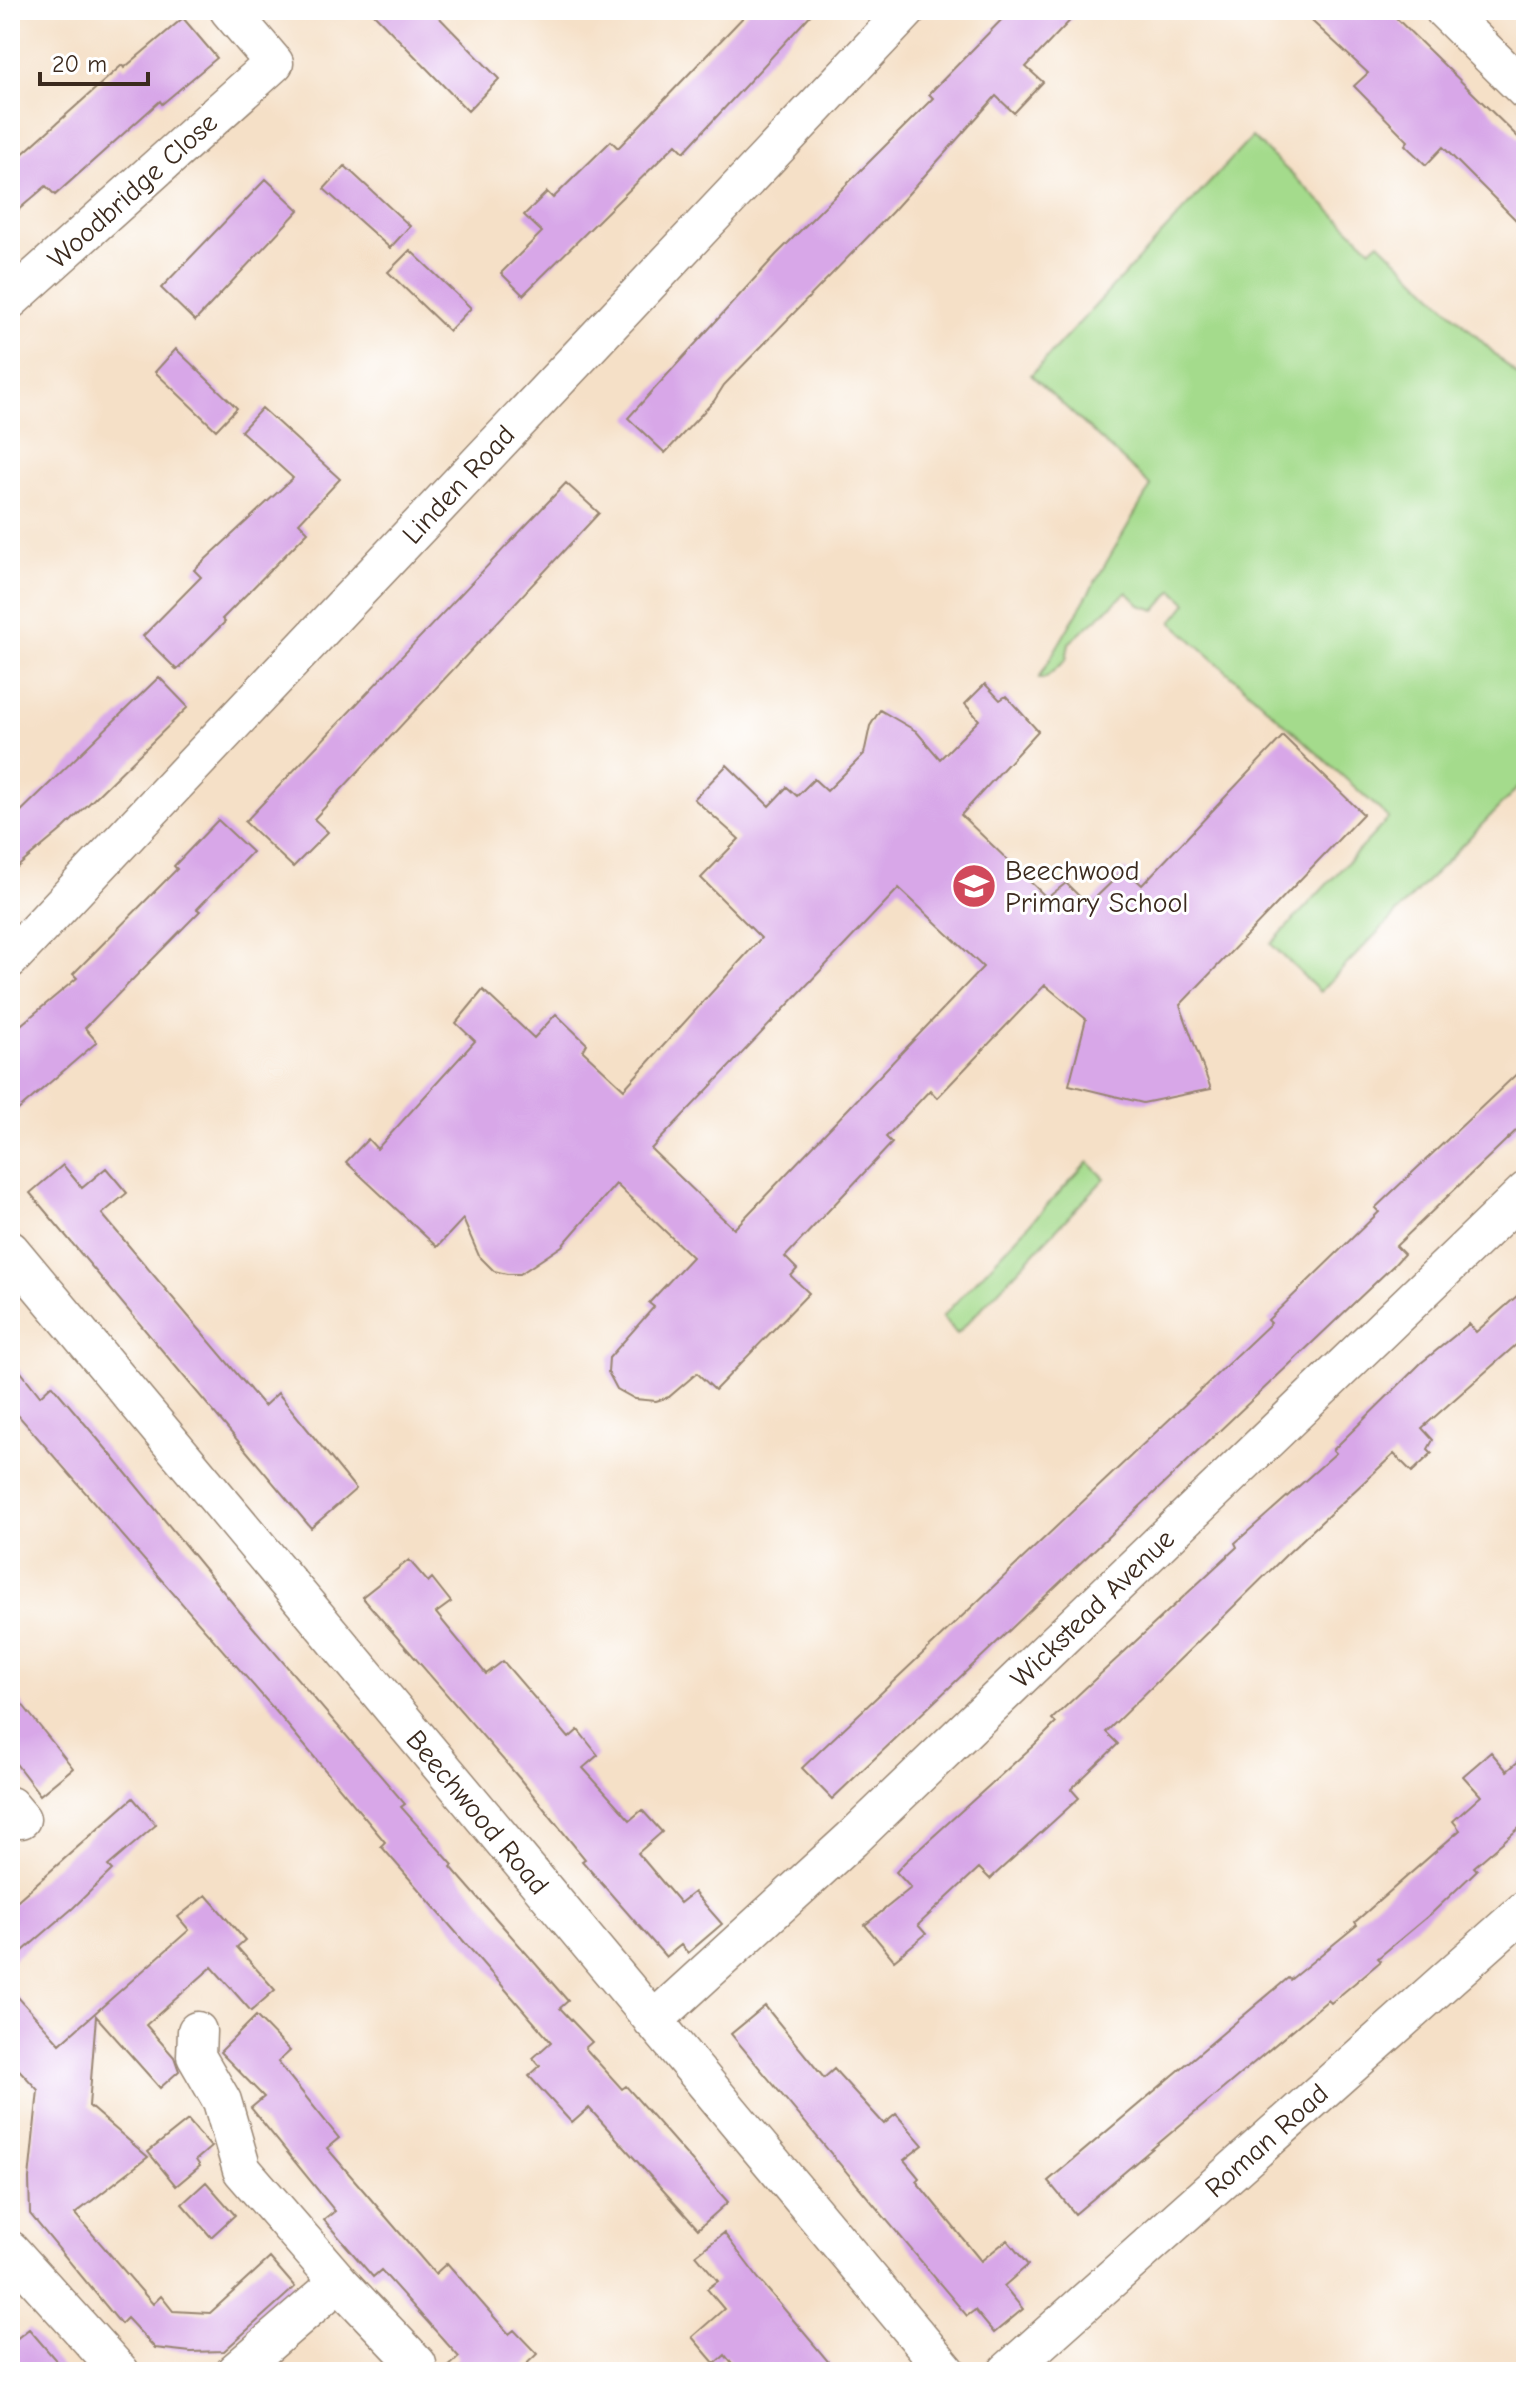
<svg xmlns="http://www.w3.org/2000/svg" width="1536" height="2382" font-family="'Comic Neue',sans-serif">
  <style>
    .green { fill: #a4db8c; stroke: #708255; stroke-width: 2 }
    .building { fill: #d8a7e8; fill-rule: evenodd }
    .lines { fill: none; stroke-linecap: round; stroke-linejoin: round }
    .minor-casing { stroke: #988572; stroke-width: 41 }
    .minor { stroke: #fff; stroke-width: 38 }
    .labels { text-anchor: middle; stroke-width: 6; stroke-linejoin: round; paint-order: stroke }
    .street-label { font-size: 28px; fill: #3b2a1e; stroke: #fff }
    .poi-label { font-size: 28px; fill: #3b2a1e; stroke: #fff; text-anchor: start }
  </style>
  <rect width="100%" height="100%" fill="#fff"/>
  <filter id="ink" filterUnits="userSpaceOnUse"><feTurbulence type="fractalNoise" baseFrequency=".0125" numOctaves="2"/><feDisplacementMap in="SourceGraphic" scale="16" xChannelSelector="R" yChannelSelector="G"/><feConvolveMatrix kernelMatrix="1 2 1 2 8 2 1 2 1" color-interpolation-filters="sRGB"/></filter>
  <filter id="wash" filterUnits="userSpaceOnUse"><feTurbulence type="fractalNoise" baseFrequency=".006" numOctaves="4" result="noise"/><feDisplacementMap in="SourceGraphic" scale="32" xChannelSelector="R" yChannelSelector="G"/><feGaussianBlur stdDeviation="1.8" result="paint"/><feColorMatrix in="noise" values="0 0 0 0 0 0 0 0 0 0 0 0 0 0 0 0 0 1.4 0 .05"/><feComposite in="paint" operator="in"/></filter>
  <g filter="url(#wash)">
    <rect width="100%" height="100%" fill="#f5e0c7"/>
    <path class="green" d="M 1252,137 L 1371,249 L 1379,242 L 1526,384 L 1526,779 L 1320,992 L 1271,944 L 1389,818 L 1172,622 L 1187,603 L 1173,590 L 1156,610 L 1140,605 L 1127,592 L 1069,643 L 1066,660 L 1045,678 L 1039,678 L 1151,486 L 1031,375 Z
      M 1088,1162 L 1105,1178 L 957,1334 L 942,1317 Z"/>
    <g id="blocks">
      <path class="building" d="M 370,10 L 432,10 L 499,79 L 468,111 Z
        M 750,10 L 815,10 L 684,152 L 676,144 L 523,295 L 501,273 L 542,232 L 524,215 L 547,192 L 553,198 L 611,141 L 618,148 Z
        M 1011,10 L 1080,10 L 1026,67 L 1043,82 L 1014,113 L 996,96 L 892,212 L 724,385 L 714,401 L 665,453 L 628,418 L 776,255 L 933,98 L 929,94 Z
        M 1300,10 L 1388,10 L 1526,145 L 1526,230 L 1443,147 L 1426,165 L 1405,145 L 1408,141 L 1354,86 L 1368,73 Z
        M 183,18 L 217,58 L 162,104 L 160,101 L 55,195 L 46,186 L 10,217 L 10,165 L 122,65 L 124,68 Z
        M 345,166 L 410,226 L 390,248 L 324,189 Z
        M 266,179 L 299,210 L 195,321 L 161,288 Z
        M 410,250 L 471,308 L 449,331 L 388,272 Z
        M 176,349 L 237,408 L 216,430 L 155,372 Z
        M 262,408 L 340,479 L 299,523 L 308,532 L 222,619 L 225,622 L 177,670 L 143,636 L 201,577 L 194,570 L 293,478 L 241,431 Z
        M 566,483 L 599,513 L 314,819 L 328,832 L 293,867 L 245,822 Z
        M 159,677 L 188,707 L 64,828 L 10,873 L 10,822 Z
        M 985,684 L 1000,700 L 1006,696 L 1038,731 L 961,815 L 1047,898 L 1066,883 L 1088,905 L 1125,869 L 1142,885 L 1283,736 L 1363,814 L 1180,1005 L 1211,1089 L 1143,1103 L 1069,1085 L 1086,1019 L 1045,985 L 937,1098 L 930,1090 L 886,1137 L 892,1143 L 785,1257 L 797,1269 L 791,1276 L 809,1293 L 715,1390 L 697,1373 L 669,1397 L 656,1401 L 635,1399 L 617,1389 L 608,1372 L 609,1358 L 654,1307 L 649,1303 L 692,1257 L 616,1184 L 562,1246 L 520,1274 L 507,1274 L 494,1271 L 479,1256 L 463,1219 L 437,1247 L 346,1162 L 368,1139 L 377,1149 L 475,1041 L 456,1023 L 483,990 L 534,1038 L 556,1014 L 587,1044 L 583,1051 L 624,1089 L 761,938 L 701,878 L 739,839 L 694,799 L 727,765 L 769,806 L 787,787 L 797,796 L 814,779 L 827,791 L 864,754 L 870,726 L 880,710 L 916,731 L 940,759 L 979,720 L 965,704 ZM 899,888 L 983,967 L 734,1229 L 651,1149 Z
        M 218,820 L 252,852 L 197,909 L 200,911 L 85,1028 L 97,1042 L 10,1117 L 10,1034 L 77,978 L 73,974 L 177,869 L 174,866 Z
        M 1526,1065 L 1526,1121 L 1396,1246 L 1404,1254 L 1394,1265 L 832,1799 L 802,1768 L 1271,1323 L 1268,1320 L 1379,1212 L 1375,1208 Z
        M 63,1165 L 82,1188 L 106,1168 L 127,1193 L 102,1214 L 264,1406 L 278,1393 L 356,1489 L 311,1528 L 30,1193 Z
        M 1526,1288 L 1526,1336 L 1422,1428 L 1433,1440 L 1428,1449 L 1432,1453 L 1412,1472 L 1394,1454 L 1286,1555 L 1106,1732 L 1118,1744 L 1071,1789 L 1079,1798 L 990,1879 L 979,1868 L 918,1925 L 926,1934 L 894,1960 L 865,1925 L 911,1888 L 896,1872 L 905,1862 L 1034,1745 L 1056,1723 L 1052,1719 L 1237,1547 L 1235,1543 L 1336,1453 L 1333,1450 L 1421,1363 L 1469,1324 L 1476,1332 Z
        M 10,1358 L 40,1396 L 52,1385 L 107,1450 L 240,1612 L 405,1804 L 401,1807 L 453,1865 L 451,1867 L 568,2001 L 560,2008 L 592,2042 L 585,2048 L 622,2089 L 626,2086 L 728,2202 L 698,2229 L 589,2108 L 572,2123 L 529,2076 L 540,2066 L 533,2058 L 551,2042 L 381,1846 L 385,1842 L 280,1716 L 10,1406 Z
        M 409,1560 L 428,1582 L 432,1578 L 451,1602 L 436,1613 L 486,1674 L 503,1661 L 569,1738 L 578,1730 L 598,1755 L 583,1768 L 630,1820 L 642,1810 L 662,1832 L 638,1853 L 680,1903 L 694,1892 L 722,1924 L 688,1953 L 681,1945 L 666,1957 L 582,1861 L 585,1859 L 520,1779 L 362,1597 Z
        M 10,1689 L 73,1768 L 40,1795 L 10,1756 Z
        M 1491,1752 L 1507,1771 L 1526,1755 L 1526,1822 L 1474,1867 L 1477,1870 L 1433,1912 L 1378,1958 L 1381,1961 L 1331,2003 L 1328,2000 L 1075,2214 L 1048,2181 L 1288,1978 L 1290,1980 L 1357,1925 L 1355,1922 L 1460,1830 L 1453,1821 L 1481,1796 L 1463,1776 Z
        M 133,1798 L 156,1825 L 108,1866 L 112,1870 L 73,1908 L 10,1962 L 10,1907 Z
        M 206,1895 L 245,1940 L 237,1947 L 275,1990 L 251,2011 L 212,1967 L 146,2025 L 174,2057 L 179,2071 L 160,2088 L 96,2016 L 89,2106 L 148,2157 L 75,2214 L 153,2304 L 161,2296 L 173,2311 L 210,2313 L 270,2258 L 295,2287 L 224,2351 L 191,2352 L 155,2348 L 127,2318 L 121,2324 L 30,2214 L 29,2179 L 38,2090 L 10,2060 L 10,1988 L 60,2044 L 189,1930 L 178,1917 Z
        M 765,2006 L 824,2078 L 834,2069 L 884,2124 L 896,2114 L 923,2145 L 904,2160 L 919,2178 L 916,2181 L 981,2261 L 1007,2240 L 1028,2265 L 1004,2286 L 1023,2309 L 994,2333 L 975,2310 L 967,2316 L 731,2034 Z
        M 256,2016 L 290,2051 L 278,2062 L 339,2138 L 327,2148 L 435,2274 L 447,2263 L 509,2334 L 514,2330 L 537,2354 L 518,2372 L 443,2372 L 459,2357 L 381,2270 L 373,2277 L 324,2220 L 335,2211 L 251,2108 L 264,2097 L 220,2052 Z
        M 188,2120 L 211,2147 L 196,2160 L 200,2166 L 176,2186 L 148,2152 Z
        M 206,2182 L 235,2215 L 211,2237 L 182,2204 Z
        M 724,2233 L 758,2278 L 837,2372 L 738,2372 L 725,2355 L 715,2364 L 692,2337 L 724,2309 L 707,2289 L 718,2281 L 696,2255 Z
        M 29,2329 L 66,2372 L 10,2372 L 10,2344 Z"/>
    </g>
  </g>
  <g filter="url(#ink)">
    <use href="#blocks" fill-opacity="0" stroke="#988572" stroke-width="2"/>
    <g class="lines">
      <g class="minor-casing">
        <path id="minor" d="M 1444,10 L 1526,91
          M 10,300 L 274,63 L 229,10
          M 10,959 L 907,10
          M 10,1250 L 947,2372
          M 10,1806 L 21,1819
          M 653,2021 L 852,1839 L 1526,1191
          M 197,2031 L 196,2056 L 222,2101 L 242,2170 L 339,2282 L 235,2372
          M 10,2250 L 120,2372
          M 339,2282 L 417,2364
          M 1007,2372 L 1526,1909"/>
      </g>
      <use href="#minor" class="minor"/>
    </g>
  </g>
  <defs>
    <g id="school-disc" transform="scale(2.3)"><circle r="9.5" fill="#d1495b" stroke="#fff"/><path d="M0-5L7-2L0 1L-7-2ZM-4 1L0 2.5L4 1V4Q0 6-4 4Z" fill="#fff"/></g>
  </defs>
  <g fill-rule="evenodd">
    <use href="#school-disc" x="974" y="886"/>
  </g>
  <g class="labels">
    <g class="street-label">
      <text transform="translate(132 190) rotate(-42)" y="10">Woodbridge Close</text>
      <text transform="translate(458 484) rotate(-47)" y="10">Linden Road</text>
      <text transform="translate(1092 1608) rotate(-44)" y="10">Wickstead Avenue</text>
      <text transform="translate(478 1812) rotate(50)" y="10">Beechwood Road</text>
      <text transform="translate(1266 2140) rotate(-42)" y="10">Roman Road</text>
    </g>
    <g class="poi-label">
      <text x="1005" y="880">Beechwood<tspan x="1005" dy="32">Primary School</tspan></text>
    </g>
  </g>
  <rect width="1536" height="2382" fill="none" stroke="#fff" stroke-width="40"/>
  <path d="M40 72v12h108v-12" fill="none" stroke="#3b2a1e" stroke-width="4"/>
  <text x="52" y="72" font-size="24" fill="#3b2a1e" stroke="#ffffff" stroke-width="6" paint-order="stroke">20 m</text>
</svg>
